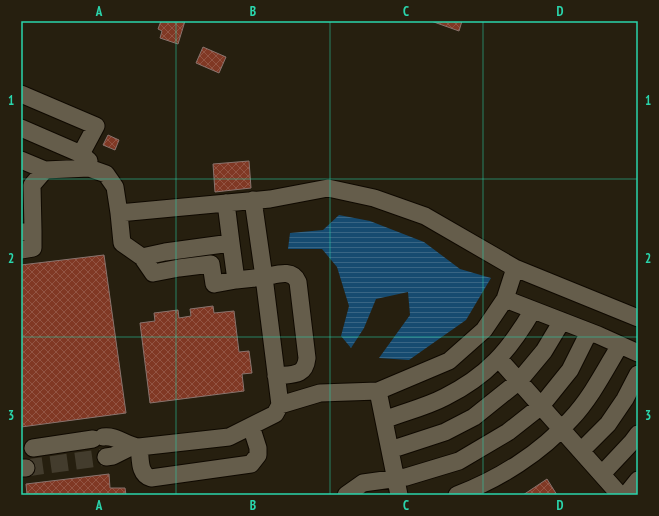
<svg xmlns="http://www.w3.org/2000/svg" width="659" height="516" font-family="'PT Sans Narrow',sans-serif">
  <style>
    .water { fill: url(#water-rules) }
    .building { fill: url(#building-cross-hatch); stroke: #89736d }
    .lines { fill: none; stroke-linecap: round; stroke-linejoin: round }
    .minor-tunnel { stroke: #433c2d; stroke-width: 17; stroke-dasharray: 17 8; stroke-linecap: butt }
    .minor-casing { stroke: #0f0900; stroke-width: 19 }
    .minor { stroke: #655d4b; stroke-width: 17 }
    .grid { fill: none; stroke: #2ad5ac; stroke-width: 1; stroke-opacity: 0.55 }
    .neatline { fill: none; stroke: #2ad5ac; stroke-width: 1.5 }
    .grid-label { font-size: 13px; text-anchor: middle; font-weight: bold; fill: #2ad5ac }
  </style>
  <defs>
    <pattern id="water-rules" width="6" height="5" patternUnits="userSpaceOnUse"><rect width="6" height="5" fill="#164b70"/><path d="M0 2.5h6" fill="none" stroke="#386584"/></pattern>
    <pattern id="building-cross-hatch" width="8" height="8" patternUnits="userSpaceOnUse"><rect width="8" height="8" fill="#803824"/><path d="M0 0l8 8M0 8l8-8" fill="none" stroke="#925443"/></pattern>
  </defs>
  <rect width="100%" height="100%" fill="#261f0f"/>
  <path class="water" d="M 339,215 L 370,221 L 424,242 L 460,269 L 491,278 L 466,320 L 409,360 L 379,358 L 410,315 L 408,292 L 376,299 L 364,328 L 351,348 L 341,336 L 349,306 L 337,267 L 322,249 L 288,249 L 290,233 L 323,230 Z"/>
  <path class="building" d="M 161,21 L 185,21 L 178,44 L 160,38 L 162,31 L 158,29 Z
    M 431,21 L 462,21 L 459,31 Z
    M 203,47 L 226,57 L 219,73 L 196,63 Z
    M 108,135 L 119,140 L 115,150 L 103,145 Z
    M 249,161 L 251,188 L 215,192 L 213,164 Z
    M 104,255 L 126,413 L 21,427 L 21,265 Z
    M 213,306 L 214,313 L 234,311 L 239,352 L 249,351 L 252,373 L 242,374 L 244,391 L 150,403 L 140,323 L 155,321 L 154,313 L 178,310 L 179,318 L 191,316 L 190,309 Z
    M 109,474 L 110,488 L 125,488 L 126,495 L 27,495 L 26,484 Z
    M 547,479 L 557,495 L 523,495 Z"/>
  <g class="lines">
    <path class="minor-tunnel" d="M 26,468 L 106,457"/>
    <g class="minor-casing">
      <path id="minor" d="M 21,94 L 96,126 L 81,154
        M 21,128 L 81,154 L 89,161
        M 21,160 L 45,170 L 89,168 L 106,174 L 115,187 L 119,213 L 270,199 L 328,188 L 374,198 L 425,216 L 515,268 L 638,318
        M 253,200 L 264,277 C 276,275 292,268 298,282 L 307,358 C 305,377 292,374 276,376
        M 119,213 L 122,243 L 142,257 L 165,252 L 231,243 L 226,203
        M 21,232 L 33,231 L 32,185 L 45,170
        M 231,243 L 236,280 L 264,277 L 280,405
        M 21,250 L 33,248 L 33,231
        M 142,257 L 153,273 L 179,268 L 211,264 L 214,284 L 236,280
        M 505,299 L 598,335 L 638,353
        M 499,359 L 620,495
        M 378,391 L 399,495
        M 384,420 C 404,412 426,407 445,397 C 487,376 509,351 533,310
        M 103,437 C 117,435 126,446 139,447 L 229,437 L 275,414 L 280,405 L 320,393 L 378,391 L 449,361 L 484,330 L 505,299 L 515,268
        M 139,447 C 141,458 138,474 151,478 L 251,464 L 258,455 L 258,448 L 251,426
        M 33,448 L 93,439
        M 390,450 L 445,432 L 474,417 L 519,381 L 544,351 L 562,321
        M 581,451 L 608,424 L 625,399 L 638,374
        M 106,457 L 113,456 L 133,446
        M 21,468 L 26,468
        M 602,474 L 632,442 L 638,434
        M 346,495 L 363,483 L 406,477 L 459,461 L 508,432 L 541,406 L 570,370 L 589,332
        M 457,495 C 499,479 541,453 571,419 C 591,398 605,370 620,345
        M 626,495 L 638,480"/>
    </g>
    <use href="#minor" class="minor"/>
  </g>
  <path class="grid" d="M 176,21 L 176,495M 330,21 L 330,495M 483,21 L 483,495M 21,179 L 638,179M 21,337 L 638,337"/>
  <rect width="659" height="516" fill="none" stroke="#261f0f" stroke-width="44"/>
  <rect x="22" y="22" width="615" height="472" class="neatline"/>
  <g class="grid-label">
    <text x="99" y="16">A</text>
    <text x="253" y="16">B</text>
    <text x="406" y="16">C</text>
    <text x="560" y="16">D</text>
    <text x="11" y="105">1</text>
    <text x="648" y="105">1</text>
    <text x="11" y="263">2</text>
    <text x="648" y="263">2</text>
    <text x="11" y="420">3</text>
    <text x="648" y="420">3</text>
    <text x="99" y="510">A</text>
    <text x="253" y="510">B</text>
    <text x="406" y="510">C</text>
    <text x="560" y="510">D</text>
  </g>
</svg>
